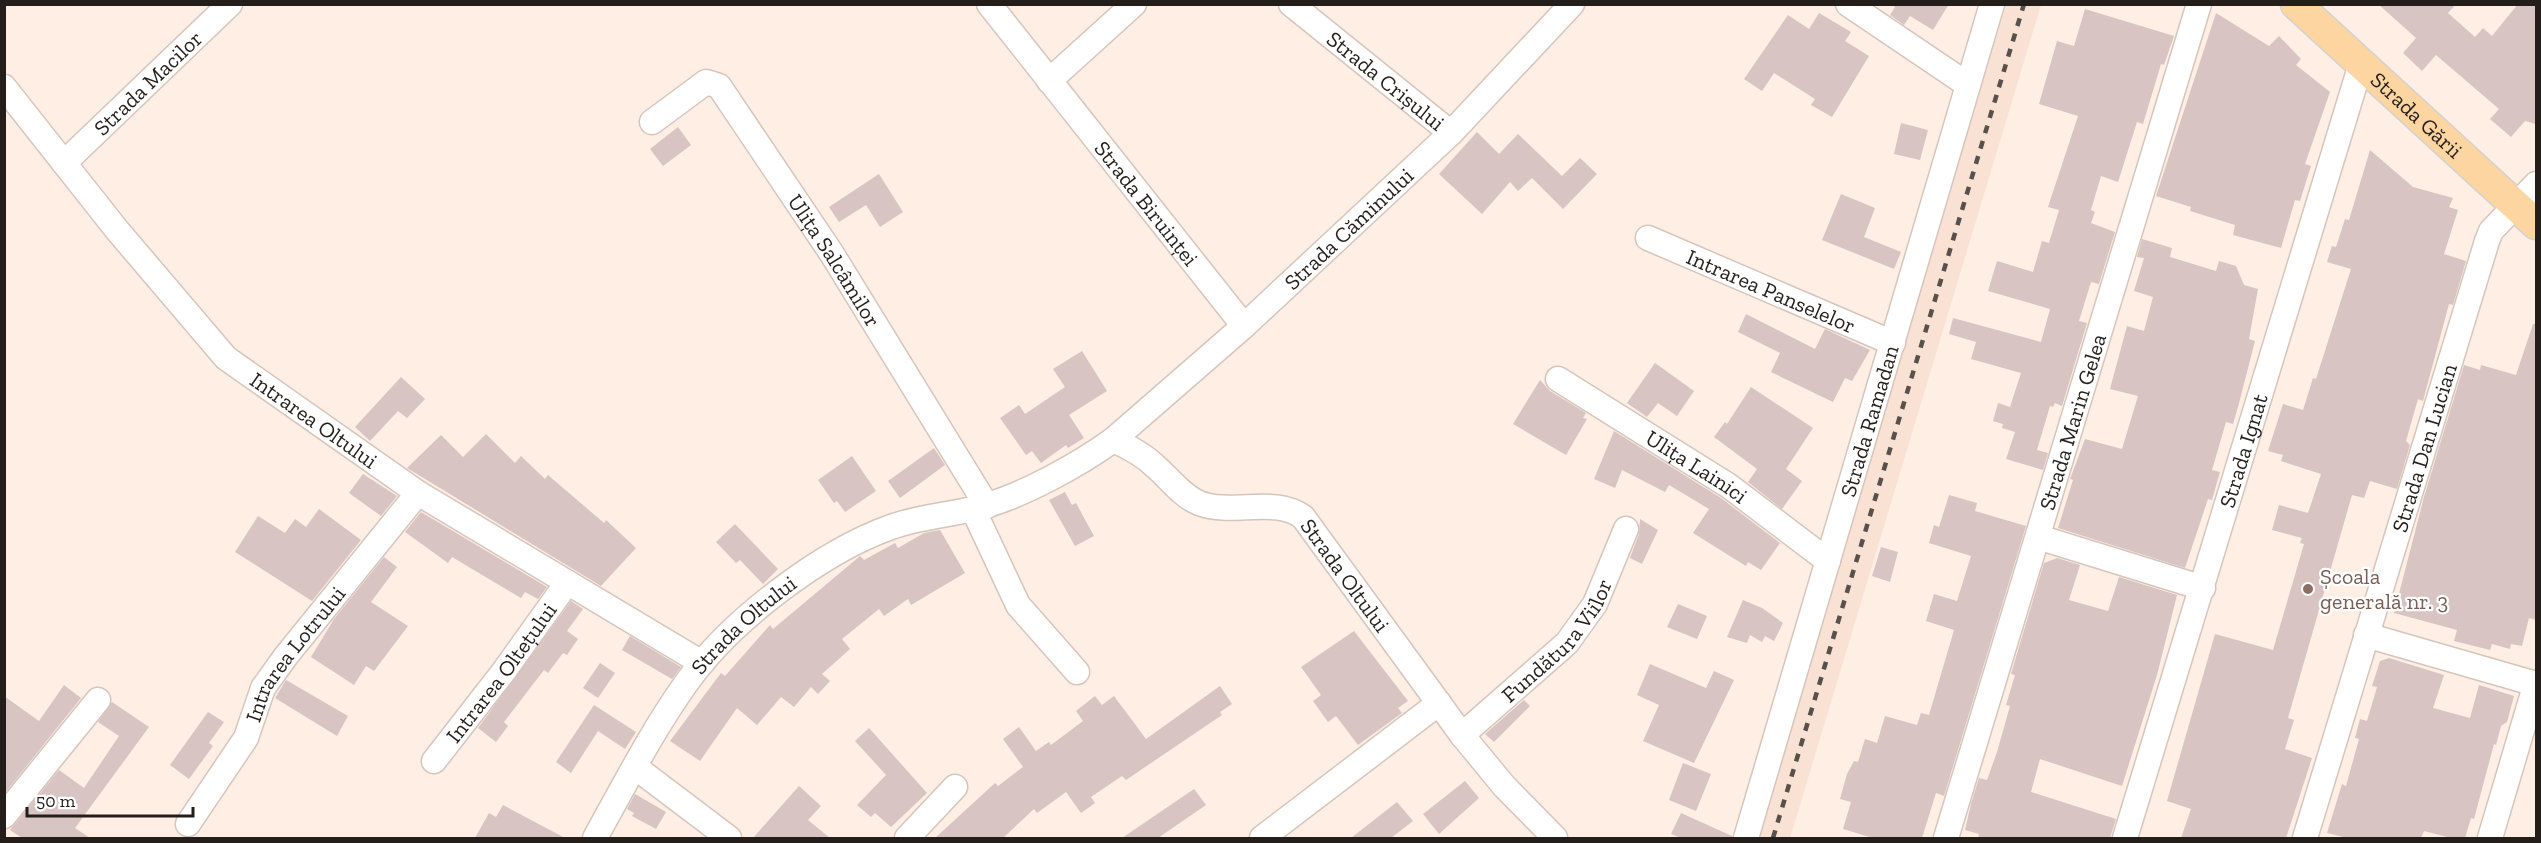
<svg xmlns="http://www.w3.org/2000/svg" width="2541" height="843" font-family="'Zilla Slab',serif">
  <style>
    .built { fill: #f9e1d3 }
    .building { fill: #d8c4c3 }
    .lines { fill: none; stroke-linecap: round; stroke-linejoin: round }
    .minor-casing { stroke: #d5c5bb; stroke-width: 27 }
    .major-casing { stroke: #d3d2d1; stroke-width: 33 }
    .minor { stroke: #fff; stroke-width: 24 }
    .major { stroke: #fdd5a0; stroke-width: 30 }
    .rail { stroke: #58504a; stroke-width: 4.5; stroke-dasharray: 8 8; stroke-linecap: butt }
    .education-dot { fill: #8d6e63; stroke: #fff; stroke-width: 2 }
    .labels { text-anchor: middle; stroke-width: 4.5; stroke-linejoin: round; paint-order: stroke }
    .street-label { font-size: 22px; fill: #241e1a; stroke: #fff }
    .education-label { font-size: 22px; fill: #785e54; stroke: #fff; text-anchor: start }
  </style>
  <rect width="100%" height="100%" fill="#feeee3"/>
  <path class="built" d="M 2006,5 L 2041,5 L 1790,838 L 1756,838 Z"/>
  <path class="building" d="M 1891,4 L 1949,4 L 1933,30 L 1910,16 L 1904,25 L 1890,15 L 1895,7 Z
    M 2378,4 L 2456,4 L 2448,13 L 2475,37 L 2483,28 L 2492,36 L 2518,4 L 2536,4 L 2536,124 L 2525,121 L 2511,137 L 2490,119 L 2499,109 L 2436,55 L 2422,71 L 2403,53 L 2416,38 Z
    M 2085,9 L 2174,36 L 2164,65 L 2161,64 L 2143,124 L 2137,122 L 2118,182 L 2101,176 L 2091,210 L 2095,212 L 2091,223 L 2115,232 L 2099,284 L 2091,282 L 2079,321 L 2087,323 L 2062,406 L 2055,403 L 2053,407 L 2050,406 L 2037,450 L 2048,453 L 2043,470 L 2006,459 L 2015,432 L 2002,428 L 2003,424 L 1993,421 L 1998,403 L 2010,407 L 2021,373 L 1971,359 L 1976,342 L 1949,334 L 1953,318 L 2041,342 L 2050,309 L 1988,291 L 1997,261 L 2033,272 L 2042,241 L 2049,243 L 2059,210 L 2048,207 L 2078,116 L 2039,104 L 2057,41 L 2074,46 Z
    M 1819,13 L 1851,32 L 1845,41 L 1869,56 L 1832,117 L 1811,105 L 1815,99 L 1774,73 L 1762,91 L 1744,79 L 1788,15 L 1809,29 Z
    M 2216,13 L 2269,46 L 2279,36 L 2301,59 L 2296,65 L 2330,92 L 2305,164 L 2311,166 L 2300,201 L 2295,200 L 2281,248 L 2233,235 L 2235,225 L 2190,211 L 2191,207 L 2156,196 Z
    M 1901,123 L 1928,130 L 1920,160 L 1894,154 Z
    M 678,127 L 691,145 L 663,166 L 650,149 Z
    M 1477,132 L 1499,154 L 1518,134 L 1562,176 L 1580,158 L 1597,174 L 1563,209 L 1532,178 L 1518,191 L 1510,182 L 1482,214 L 1439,174 Z
    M 2370,150 L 2413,187 L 2453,198 L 2449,207 L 2458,210 L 2444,254 L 2466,261 L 2453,305 L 2449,304 L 2423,401 L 2418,399 L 2406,441 L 2410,445 L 2397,489 L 2370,481 L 2364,498 L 2352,495 L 2288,718 L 2294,720 L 2285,749 L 2312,758 L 2286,838 L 2181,838 L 2191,809 L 2167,801 L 2215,634 L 2273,650 L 2304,544 L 2300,543 L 2302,538 L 2272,530 L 2279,505 L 2308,513 L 2321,474 L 2281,461 L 2283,455 L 2268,451 L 2283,404 L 2303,410 L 2313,378 L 2316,379 L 2351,269 L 2327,262 L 2332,246 L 2336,247 L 2345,219 L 2349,220 Z
    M 879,174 L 903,212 L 880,227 L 866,205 L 839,222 L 829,207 Z
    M 1841,194 L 1875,208 L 1864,237 L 1901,252 L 1894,269 L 1822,240 Z
    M 2142,239 L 2172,248 L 2170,257 L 2216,271 L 2219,261 L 2236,266 L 2244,285 L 2258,289 L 2249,339 L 2255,341 L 2238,407 L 2233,424 L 2226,422 L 2212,470 L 2220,472 L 2212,500 L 2208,499 L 2185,568 L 2058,528 L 2073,480 L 2070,479 L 2085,439 L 2122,449 L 2138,396 L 2110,389 L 2127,326 L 2144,331 L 2153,297 L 2134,291 L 2144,258 L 2137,257 Z
    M 1746,314 L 1815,349 L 1825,329 L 1870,350 L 1852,381 L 1845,378 L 1833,402 L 1771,372 L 1780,353 L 1738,332 Z
    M 2533,324 L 2536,324 L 2536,620 L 2529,618 L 2522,646 L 2511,644 L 2510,649 L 2492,644 L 2490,650 L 2454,641 L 2457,630 L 2394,613 L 2424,497 L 2464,365 L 2480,370 L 2481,365 L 2516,375 Z
    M 1082,351 L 1107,391 L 1069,415 L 1084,438 L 1068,448 L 1066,445 L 1041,463 L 1032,451 L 1026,455 L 1000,418 L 1019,405 L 1025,414 L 1065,387 L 1053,369 Z
    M 1655,363 L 1694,391 L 1677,416 L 1658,403 L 1647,417 L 1627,403 Z
    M 401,377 L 425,399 L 407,418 L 398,411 L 370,441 L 355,427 Z
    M 1540,380 L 1550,391 L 1586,413 L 1583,418 L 1587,419 L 1566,455 L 1513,424 Z
    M 1751,387 L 1813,428 L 1786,469 L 1802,481 L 1782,509 L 1748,482 L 1757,469 L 1714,437 L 1725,422 L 1727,424 Z
    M 1614,431 L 1721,498 L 1780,543 L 1761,570 L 1748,562 L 1746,566 L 1693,533 L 1709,509 L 1669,485 L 1665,492 L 1622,470 L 1615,488 L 1594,479 Z
    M 486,434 L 515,463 L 521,456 L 545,479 L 548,475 L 604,523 L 606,520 L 636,548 L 601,586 L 407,468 L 441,435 L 463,457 Z
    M 934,448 L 945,465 L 900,498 L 888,481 Z
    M 852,456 L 876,491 L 845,512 L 837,501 L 834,503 L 818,480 Z
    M 363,474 L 397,496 L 381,516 L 349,493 Z
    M 1065,492 L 1072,505 L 1076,503 L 1094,536 L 1075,546 L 1049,500 Z
    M 1949,495 L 1977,503 L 1975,511 L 2026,526 L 1944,796 L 1936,793 L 1922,838 L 1873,838 L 1843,829 L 1851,802 L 1840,799 L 1847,774 L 1854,761 L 1858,762 L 1865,739 L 1877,743 L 1885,716 L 1917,725 L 1921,713 L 1929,715 L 1954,630 L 1926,621 L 1934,594 L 1957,601 L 1971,556 L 1929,543 L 1934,525 L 1939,527 Z
    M 319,509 L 361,540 L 312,601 L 235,552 L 258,516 L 285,533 L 295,519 L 306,527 Z
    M 421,512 L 547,587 L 538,599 L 525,592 L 521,598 L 452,557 L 448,563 L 405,532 Z
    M 1640,519 L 1658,530 L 1642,564 L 1630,558 L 1639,534 Z
    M 735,524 L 778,569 L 763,584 L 740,560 L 736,563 L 716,542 Z
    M 940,530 L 965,573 L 911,605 L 908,599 L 884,616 L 879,609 L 842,639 L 850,649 L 822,674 L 830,681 L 818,694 L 811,687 L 794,707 L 781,697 L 757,725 L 737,708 L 700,761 L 670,741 L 721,673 L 725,676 L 770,625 L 773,629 L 860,556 L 864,560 L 895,543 L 898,548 L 924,533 Z
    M 1881,547 L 1898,552 L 1890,582 L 1872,576 Z
    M 384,557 L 397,567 L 371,602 L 408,626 L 374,671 L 366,666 L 354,685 L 311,657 L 334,619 Z
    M 2057,558 L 2080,565 L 2069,600 L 2108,611 L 2119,577 L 2177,595 L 2157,675 L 2122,786 L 2040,759 L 2031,792 L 2116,819 L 2110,838 L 1978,838 L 1979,834 L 1965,830 L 1971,804 L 1979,778 L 1987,780 L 1997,752 L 2010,706 L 2006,705 L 2015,675 L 2011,674 L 2044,563 Z
    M 1743,600 L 1762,608 L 1783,623 L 1774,641 L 1765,636 L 1762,642 L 1750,635 L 1747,643 L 1727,637 Z
    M 571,601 L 583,609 L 567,631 L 578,639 L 567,655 L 563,653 L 548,673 L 544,670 L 504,722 L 508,726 L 496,742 L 478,728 Z
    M 1678,604 L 1707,616 L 1697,639 L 1667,627 Z
    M 1354,631 L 1408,701 L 1398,708 L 1402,713 L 1358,745 L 1336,716 L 1328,722 L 1313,701 L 1321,695 L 1301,667 Z
    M 630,636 L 681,667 L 672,679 L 622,650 Z
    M 2389,658 L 2444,675 L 2433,708 L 2470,718 L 2479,685 L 2514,696 L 2507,722 L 2501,726 L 2496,745 L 2494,744 L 2474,819 L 2471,818 L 2465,838 L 2451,838 L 2424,831 L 2421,838 L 2347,838 L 2327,833 L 2342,784 L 2346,786 L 2359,739 L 2355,738 L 2360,719 L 2367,721 L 2377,687 L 2372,686 L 2380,661 Z
    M 600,663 L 615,673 L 598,698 L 583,688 Z
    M 1650,664 L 1706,688 L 1714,671 L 1734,680 L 1694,763 L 1643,741 L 1659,705 L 1637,695 Z
    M 286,680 L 348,716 L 337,736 L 275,698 Z
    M 64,685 L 81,698 L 5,793 L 4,696 L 39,721 Z
    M 1220,686 L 1232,704 L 1220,712 L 1222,715 L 1126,780 L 1122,776 L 1091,797 L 1095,803 L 1081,813 L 1066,792 L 1037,813 L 1034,809 L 1003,838 L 935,838 L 995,783 L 998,786 L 1023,767 L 1003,739 L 1019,727 L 1036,751 L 1049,742 L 1051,745 L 1083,721 L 1076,711 L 1095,696 L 1102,705 L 1114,696 L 1146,739 Z
    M 1524,700 L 1530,706 L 1494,742 L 1485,734 Z
    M 112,702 L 149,727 L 75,828 L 90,838 L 22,838 L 10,830 L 59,770 L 84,788 L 119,736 L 98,722 Z
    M 594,705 L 636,732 L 625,749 L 598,731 L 571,773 L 556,762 Z
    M 208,712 L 224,722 L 209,743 L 213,746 L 189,779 L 170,765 Z
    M 869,728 L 927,793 L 891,827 L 875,813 L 871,817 L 857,805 L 886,775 L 855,741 Z
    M 1683,763 L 1711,774 L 1696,811 L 1669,800 Z
    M 1465,781 L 1479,798 L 1439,834 L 1423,814 Z
    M 799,786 L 821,806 L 808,820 L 830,838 L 753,838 Z
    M 1194,789 L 1206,805 L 1158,838 L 1122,838 Z
    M 635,794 L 666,812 L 656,829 L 632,816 L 634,813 L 627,809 Z
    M 1397,802 L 1413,821 L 1391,838 L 1351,838 Z
    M 503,805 L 565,838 L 475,838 L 489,813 L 496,817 Z
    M 1681,813 L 1732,836 L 1732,838 L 1681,838 L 1671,834 Z"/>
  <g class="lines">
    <g class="minor-casing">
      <g id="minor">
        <path id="s1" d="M 989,4 L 1244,326"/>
        <path id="s2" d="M 1291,4 L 1451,133"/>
        <path d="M 1848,4 L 1968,85"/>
        <path d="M 1049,81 L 1134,4"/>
        <path id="s3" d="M 4,87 L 117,230 L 226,358 L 418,493 L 702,663"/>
        <path id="s4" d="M 652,122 L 706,82 L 719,86 L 832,254 L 987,506"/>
        <path id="s5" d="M 64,163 L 230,4"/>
        <path id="s6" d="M 1648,238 L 1893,343"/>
        <path id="s7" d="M 1558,379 L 1729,486 L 1828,561"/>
        <path id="s8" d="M 1113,440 C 1129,447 1144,455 1156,467 C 1170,479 1182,496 1199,503 C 1232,516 1274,496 1303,517 L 1462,735 L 1504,786 L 1555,838"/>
        <path d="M 973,509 L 1018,605 L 1077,672"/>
        <path d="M 2038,537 L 2203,588"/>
        <path d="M 2366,635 L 2536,684"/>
        <path id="s9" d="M 1462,735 L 1567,643 L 1595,604 L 1626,529"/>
        <path id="s10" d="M 434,761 L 504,671 L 567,583"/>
        <path d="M 635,767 L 729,838"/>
        <path d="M 4,816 L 98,700"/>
        <path id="s11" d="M 188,824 L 246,738 L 263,688 L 286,656 L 418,493"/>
        <path id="s12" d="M 595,838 C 624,786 652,731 687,682 C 730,621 821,552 891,527 C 921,516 954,515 984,506 C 1024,495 1080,464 1113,440 L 1244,326 L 1451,133 L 1572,4"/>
        <path d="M 907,838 L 955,787"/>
        <path d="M 1262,838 L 1439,703"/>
        <path id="s13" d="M 1746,838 L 1992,4"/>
        <path id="s14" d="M 1946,838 L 2199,4"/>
        <path id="s15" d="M 2125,838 L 2361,64"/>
        <path id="s16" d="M 2305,838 L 2487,241 L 2491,231 L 2536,184"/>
        <path d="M 2490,838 L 2536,683"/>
      </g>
    </g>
    <g class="major-casing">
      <g id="major">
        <path id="s17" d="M 2296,4 L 2536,224"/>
      </g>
    </g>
    <use href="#minor" class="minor"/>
    <use href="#major" class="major"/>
    <path class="rail" d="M 1773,838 L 2024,4"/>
  </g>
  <circle class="education-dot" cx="2308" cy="589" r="6"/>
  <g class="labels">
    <g class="street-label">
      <text dy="8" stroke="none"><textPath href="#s2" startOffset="122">Strada Crișului</textPath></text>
      <text dy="8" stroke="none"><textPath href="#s5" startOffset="116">Strada Macilor</textPath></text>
      <text dy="8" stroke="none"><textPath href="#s17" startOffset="164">Strada Gării</textPath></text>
      <text dy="8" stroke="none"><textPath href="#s1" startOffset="254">Strada Biruinței</textPath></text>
      <text dy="8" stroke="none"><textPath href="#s12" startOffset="998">Strada Căminului</textPath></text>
      <text dy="8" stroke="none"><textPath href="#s4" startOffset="290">Ulița Salcâmilor</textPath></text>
      <text dy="8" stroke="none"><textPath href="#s6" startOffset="134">Intrarea Panselelor</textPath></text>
      <text dy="8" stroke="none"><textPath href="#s3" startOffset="458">Intrarea Oltului</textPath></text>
      <text dy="8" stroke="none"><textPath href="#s13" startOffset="435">Strada Ramadan</textPath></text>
      <text dy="8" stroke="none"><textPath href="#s14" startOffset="435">Strada Marin Gelea</textPath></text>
      <text dy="8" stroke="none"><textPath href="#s16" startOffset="408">Strada Dan Lucian</textPath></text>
      <text dy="8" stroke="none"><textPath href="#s15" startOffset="405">Strada Ignat</textPath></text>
      <text dy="8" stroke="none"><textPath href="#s7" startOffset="164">Ulița Lainici</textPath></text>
      <text dy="8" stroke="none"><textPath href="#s8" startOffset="286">Strada Oltului</textPath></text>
      <text dy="8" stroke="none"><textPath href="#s12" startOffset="262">Strada Oltului</textPath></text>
      <text dy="8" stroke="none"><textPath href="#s9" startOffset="135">Fundătura Viilor</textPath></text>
      <text dy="8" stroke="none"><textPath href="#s11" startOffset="202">Intrarea Lotrului</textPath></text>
      <text dy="8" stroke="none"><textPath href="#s10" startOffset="111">Intrarea Oltețului</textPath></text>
    </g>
    <g class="education-label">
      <text x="2320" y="584">Școala<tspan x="2320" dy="25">generală nr. 3</tspan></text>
    </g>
  </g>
  <rect width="2541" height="843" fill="none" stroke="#241e1a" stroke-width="12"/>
  <path d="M27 807v9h166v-9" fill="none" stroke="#241e1a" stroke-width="3"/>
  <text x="36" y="807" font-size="18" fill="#241e1a" stroke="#ffffff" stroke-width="4.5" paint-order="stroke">50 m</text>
</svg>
